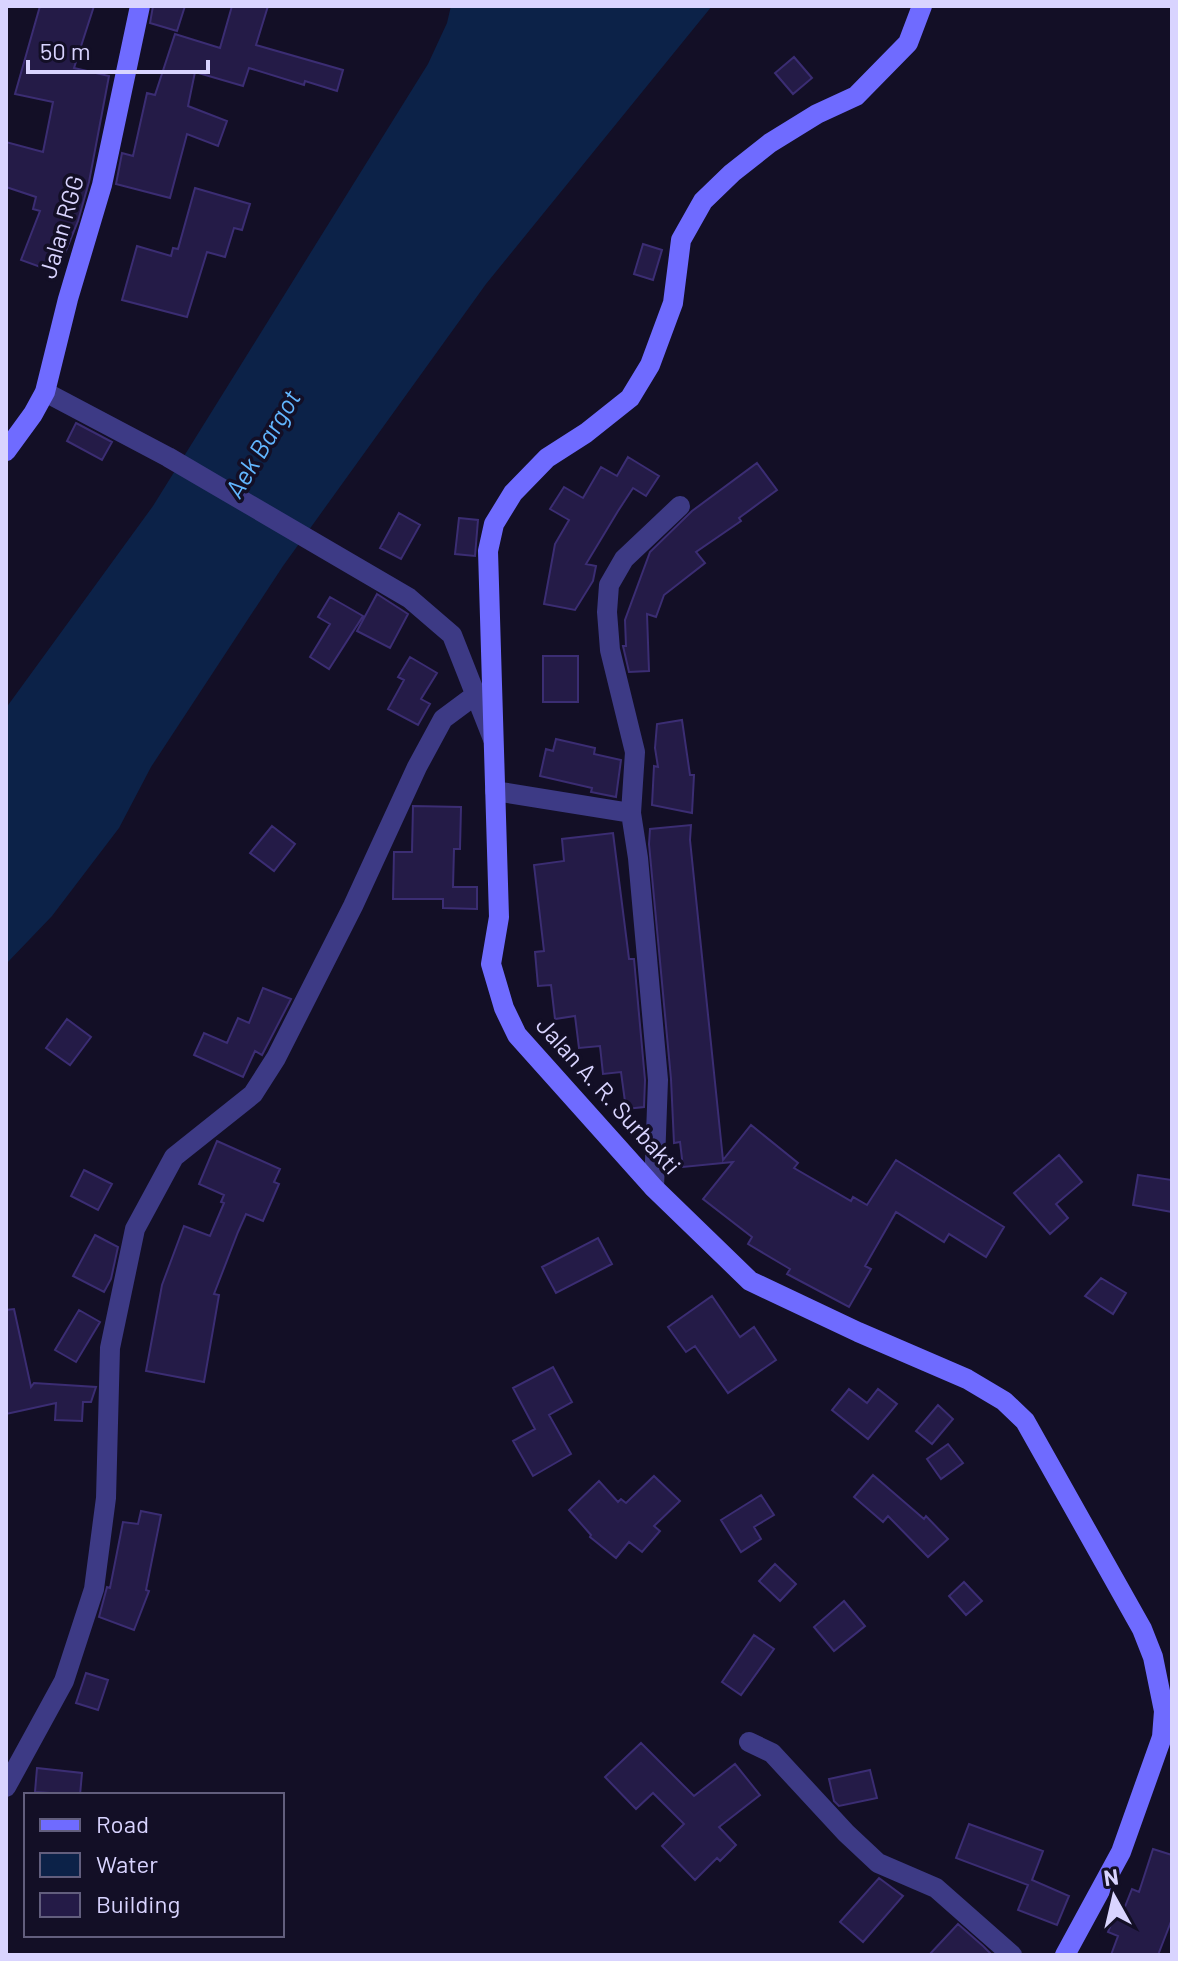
<svg xmlns="http://www.w3.org/2000/svg" width="1178" height="1961" font-family="Barlow,sans-serif">
  <style>
    .water { fill: #0c2248 }
    .building { fill: #241b47; stroke: #3b2d73; stroke-width: 2 }
    .lines { fill: none; stroke-linecap: round; stroke-linejoin: round }
    .street { stroke: #3d3a85; stroke-width: 20 }
    .secondary { stroke: #6f6bff; stroke-width: 20 }
    .labels { text-anchor: middle; stroke-width: 7; stroke-linejoin: round; paint-order: stroke }
    .street-label { font-size: 24px; fill: #d9d4ff; stroke: #130f26 }
    .water-label { font-size: 26px; font-style: italic; fill: #62b6ff; stroke: #130f26 }
  </style>
  <rect width="100%" height="100%" fill="#130f26"/>
  <path class="water" d="M 451,6 L 712,6 L 486,284 L 283,566 L 151,767 L 119,828 L 52,916 L 6,964 L 6,708 L 153,506 L 428,64 L 447,23 Z"/>
  <path class="building" d="M 40,6 L 94,6 L 74,68 L 109,76 L 89,182 L 78,221 L 57,273 L 21,260 L 40,211 L 33,209 L 36,197 L 6,187 L 6,142 L 43,152 L 53,102 L 15,94 Z
    M 153,6 L 185,6 L 177,31 L 150,23 Z
    M 232,6 L 268,6 L 256,45 L 343,70 L 337,91 L 305,81 L 304,85 L 249,68 L 243,86 L 195,72 L 188,106 L 227,121 L 218,146 L 187,134 L 170,198 L 116,184 L 122,153 L 133,156 L 147,93 L 155,95 L 175,34 L 220,48 Z
    M 794,57 L 812,78 L 793,94 L 775,73 Z
    M 195,188 L 250,204 L 242,230 L 234,228 L 225,257 L 207,252 L 187,317 L 122,300 L 137,246 L 171,256 L 173,248 L 178,249 Z
    M 643,244 L 662,250 L 653,280 L 634,274 Z
    M 76,423 L 112,442 L 102,460 L 67,441 Z
    M 628,457 L 659,476 L 646,496 L 633,488 L 618,511 L 586,564 L 596,566 L 593,581 L 575,610 L 544,604 L 555,544 L 569,520 L 550,509 L 564,487 L 583,498 L 601,467 L 617,476 Z
    M 757,463 L 777,490 L 739,518 L 741,521 L 696,552 L 705,563 L 664,595 L 656,617 L 647,614 L 649,671 L 629,672 L 623,646 L 626,646 L 625,620 L 650,552 L 692,511 Z
    M 399,513 L 420,525 L 401,559 L 380,548 Z
    M 459,518 L 478,520 L 475,556 L 455,554 Z
    M 377,594 L 408,614 L 390,648 L 357,631 Z
    M 330,597 L 363,616 L 329,669 L 310,657 L 330,624 L 318,617 Z
    M 543,656 L 578,656 L 578,702 L 543,702 Z
    M 410,657 L 437,673 L 421,699 L 430,704 L 418,725 L 388,709 L 404,680 L 398,677 Z
    M 682,720 L 690,775 L 694,775 L 692,813 L 652,805 L 654,766 L 658,767 L 655,748 L 657,724 Z
    M 556,739 L 595,748 L 594,754 L 621,760 L 616,797 L 591,792 L 592,788 L 540,776 L 546,749 L 553,751 Z
    M 413,806 L 461,807 L 460,849 L 454,849 L 453,887 L 477,887 L 477,909 L 443,908 L 443,899 L 393,899 L 394,852 L 412,852 Z
    M 691,825 L 690,840 L 723,1160 L 751,1125 L 798,1163 L 794,1168 L 851,1201 L 853,1197 L 867,1205 L 896,1160 L 1004,1227 L 986,1257 L 949,1234 L 944,1242 L 896,1212 L 865,1266 L 871,1269 L 849,1307 L 787,1274 L 790,1269 L 748,1244 L 752,1237 L 703,1199 L 733,1162 L 683,1167 L 680,1142 L 674,1143 L 671,1079 L 649,844 L 650,829 Z
    M 272,826 L 295,844 L 274,871 L 250,853 Z
    M 613,833 L 629,959 L 634,959 L 645,1080 L 644,1107 L 626,1109 L 621,1072 L 603,1074 L 600,1046 L 579,1048 L 575,1016 L 555,1019 L 551,985 L 538,986 L 535,952 L 544,951 L 534,865 L 564,861 L 562,839 Z
    M 263,988 L 291,999 L 262,1055 L 255,1051 L 243,1077 L 194,1055 L 204,1033 L 227,1043 L 238,1018 L 249,1023 Z
    M 67,1019 L 91,1037 L 70,1065 L 46,1048 Z
    M 217,1141 L 280,1169 L 274,1182 L 279,1184 L 263,1221 L 246,1214 L 238,1232 L 214,1294 L 219,1295 L 204,1382 L 146,1371 L 162,1285 L 184,1226 L 210,1236 L 224,1203 L 221,1202 L 224,1195 L 199,1184 Z
    M 1059,1155 L 1082,1182 L 1056,1204 L 1068,1218 L 1050,1234 L 1014,1193 Z
    M 84,1170 L 112,1184 L 98,1210 L 71,1196 Z
    M 1138,1175 L 1172,1180 L 1172,1212 L 1133,1205 Z
    M 95,1235 L 118,1247 L 111,1279 L 104,1292 L 73,1276 Z
    M 598,1238 L 612,1264 L 556,1293 L 542,1267 Z
    M 1101,1278 L 1126,1293 L 1113,1314 L 1085,1296 Z
    M 712,1296 L 740,1337 L 754,1327 L 776,1360 L 728,1393 L 695,1346 L 686,1352 L 668,1327 Z
    M 14,1309 L 31,1387 L 34,1383 L 96,1387 L 91,1402 L 83,1402 L 82,1421 L 55,1420 L 56,1403 L 6,1414 L 6,1310 Z
    M 79,1310 L 100,1322 L 76,1362 L 55,1350 Z
    M 553,1367 L 572,1402 L 549,1415 L 571,1454 L 533,1476 L 513,1441 L 535,1429 L 513,1388 Z
    M 849,1389 L 867,1403 L 878,1389 L 897,1404 L 868,1439 L 832,1410 Z
    M 938,1405 L 953,1419 L 932,1444 L 916,1431 Z
    M 948,1444 L 963,1463 L 941,1479 L 927,1459 Z
    M 873,1475 L 924,1519 L 926,1516 L 948,1539 L 928,1557 L 888,1516 L 883,1522 L 854,1497 Z
    M 654,1476 L 680,1501 L 654,1526 L 660,1531 L 642,1552 L 629,1542 L 616,1558 L 590,1537 L 591,1535 L 569,1510 L 599,1481 L 618,1502 L 621,1499 L 626,1503 Z
    M 761,1495 L 774,1515 L 754,1527 L 761,1539 L 741,1552 L 721,1520 Z
    M 141,1511 L 161,1515 L 146,1590 L 149,1591 L 134,1630 L 99,1617 L 107,1587 L 110,1588 L 123,1522 L 138,1524 Z
    M 775,1564 L 796,1584 L 780,1601 L 759,1581 Z
    M 964,1582 L 982,1601 L 966,1615 L 949,1596 Z
    M 844,1601 L 865,1626 L 834,1651 L 814,1627 Z
    M 754,1635 L 774,1649 L 741,1695 L 722,1682 Z
    M 86,1673 L 108,1680 L 98,1710 L 76,1703 Z
    M 641,1743 L 694,1796 L 735,1764 L 760,1795 L 719,1827 L 736,1845 L 720,1861 L 717,1858 L 695,1880 L 662,1846 L 684,1824 L 653,1793 L 636,1809 L 605,1777 Z
    M 37,1768 L 82,1773 L 80,1795 L 35,1792 Z
    M 870,1770 L 877,1798 L 839,1806 L 834,1801 L 829,1779 Z
    M 969,1824 L 1043,1851 L 1032,1880 L 1069,1896 L 1057,1925 L 1018,1910 L 1028,1885 L 956,1858 Z
    M 1153,1849 L 1172,1855 L 1172,1919 L 1158,1955 L 1111,1955 L 1118,1936 L 1108,1932 L 1116,1912 L 1122,1914 L 1132,1889 L 1139,1892 Z
    M 879,1878 L 903,1896 L 863,1942 L 840,1922 Z
    M 958,1924 L 983,1946 L 992,1955 L 929,1955 Z"/>
  <g class="lines">
    <path class="street" d="M 45,392 L 168,457 L 409,598 L 452,635 L 493,739
      M 495,791 L 631,813
      M 654,1188 L 658,1080 L 638,858 L 631,813 L 635,752 L 610,650 L 607,612 L 609,585 L 624,559 L 680,506
      M 749,1742 L 772,1753 L 846,1833 L 878,1863 L 936,1888 L 1012,1955
      M 6,1787 L 64,1681 L 94,1589 L 106,1498 L 110,1348 L 135,1229 L 174,1157 L 253,1094 L 276,1058 L 353,906 L 417,767 L 443,719 L 474,696"/>
    <path class="secondary" d="M 922,6 L 908,43 L 856,96 L 817,114 L 770,143 L 732,173 L 703,201 L 681,240 L 673,303 L 650,365 L 630,398 L 586,433 L 547,458 L 513,493 L 494,524 L 488,551 L 499,917 L 491,964 L 504,1008 L 517,1035 L 654,1188 L 750,1281 L 858,1332 L 967,1379 L 1004,1401 L 1025,1421 L 1142,1629 L 1153,1657 L 1164,1711 L 1162,1737 L 1121,1852 L 1065,1955
      M 6,451 L 33,414 L 45,392 L 68,299 L 102,185 L 140,6"/>
  </g>
  <g class="labels">
    <g class="street-label">
      <text transform="translate(62 227) rotate(-74)" y="8">Jalan RGG</text>
      <text transform="translate(608 1096) rotate(48)" y="8">Jalan A. R. Surbakti</text>
    </g>
    <g class="water-label">
      <text transform="translate(263 444) rotate(-59)" y="9">Aek Bargot</text>
    </g>
  </g>
  <rect width="1178" height="1961" fill="none" stroke="#d9d4ff" stroke-width="16"/>
  <rect x="24" y="1793" width="260" height="144" fill="#130f26" stroke="#625e7d" stroke-width="2"/>
  <rect x="40" y="1819" width="40" height="12" fill="#6f6bff" stroke="#625e7d" stroke-width="2"/>
  <text x="96" y="1833" font-size="24" fill="#d9d4ff">Road</text>
  <rect x="40" y="1853" width="40" height="24" fill="#0c2248" stroke="#625e7d" stroke-width="2"/>
  <text x="96" y="1873" font-size="24" fill="#d9d4ff">Water</text>
  <rect x="40" y="1893" width="40" height="24" fill="#241b47" stroke="#625e7d" stroke-width="2"/>
  <text x="96" y="1913" font-size="24" fill="#d9d4ff">Building</text>
  <g transform="translate(1114 1897) rotate(352)" stroke="#130f26" stroke-width="6" paint-order="stroke">
  <path d="M0-6L14 30L0 20L-14 30Z" fill="#d9d4ff"/>
  <text y="-12" font-size="22" font-weight="bold" text-anchor="middle" fill="#d9d4ff">N</text>
  </g>
  <path d="M28 60v12h180v-12" fill="none" stroke="#d9d4ff" stroke-width="4"/>
  <text x="40" y="60" font-size="24" fill="#d9d4ff" stroke="#130f26" stroke-width="6" paint-order="stroke">50 m</text>
</svg>
